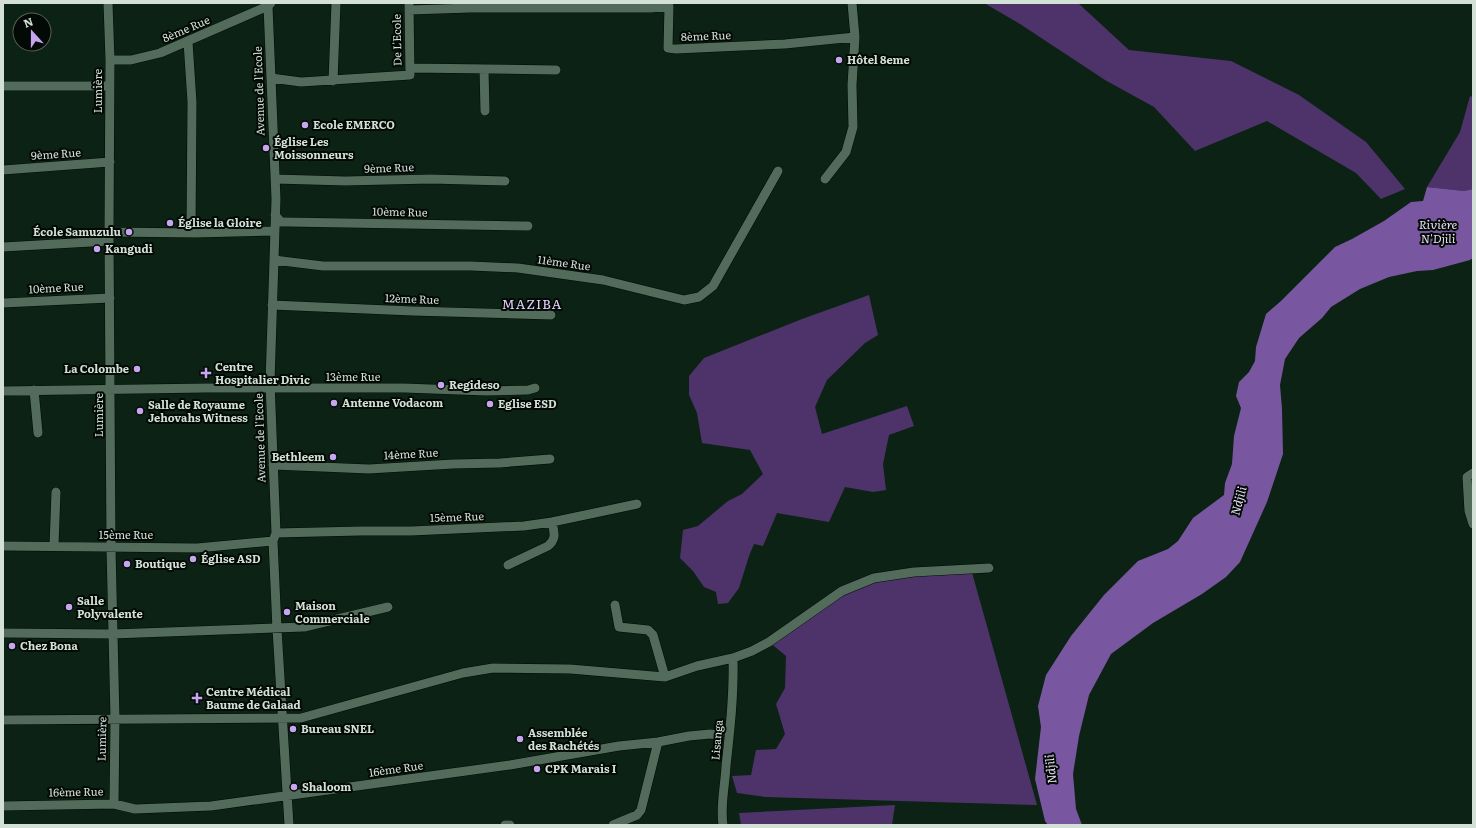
<svg xmlns="http://www.w3.org/2000/svg" width="1476" height="828" font-family="Literata,serif">
  <style>
    .green { fill: #4d336a }
    .water { fill: #7957a0 }
    .lines { fill: none; stroke-linecap: round; stroke-linejoin: round }
    .minor-casing { stroke: #000b02; stroke-width: 10 }
    .minor { stroke: #536b5a; stroke-width: 9 }
    .poi-dot { fill: #c7a6f0; stroke: #030905; stroke-width: 1.5 }
    .labels { text-anchor: middle; stroke-width: 4; stroke-linejoin: round; paint-order: stroke }
    .street-label { font-size: 11px; fill: #d2e0d6; stroke: #030905 }
    .poi-label { font-size: 11px; font-weight: bold; fill: #d2e0d6; stroke: #030905; text-anchor: start }
    .water-label { font-size: 12px; font-style: italic; fill: #e7dff3; stroke: #030905 }
    .quarter-label { font-size: 13px; letter-spacing: 1px; fill: #e3d1fb; stroke: #030905 }
  </style>
  <rect width="100%" height="100%" fill="#0c2214"/>
  <path class="green" d="M 984,3 L 1078,3 L 1129,50 L 1231,61 L 1299,95 L 1366,142 L 1405,189 L 1381,199 L 1356,173 L 1267,121 L 1195,151 L 1154,107 L 1105,80 L 1020,24 Z
    M 1470,96 L 1473,97 L 1473,189 L 1464,191 L 1427,187 L 1460,132 Z
    M 869,295 L 878,335 L 865,343 L 827,380 L 815,407 L 822,434 L 907,406 L 914,426 L 889,435 L 883,464 L 886,490 L 873,492 L 845,487 L 829,522 L 777,513 L 763,546 L 754,544 L 749,556 L 739,588 L 728,603 L 718,604 L 716,592 L 704,587 L 693,571 L 680,558 L 683,530 L 698,526 L 728,501 L 742,494 L 763,474 L 750,450 L 702,443 L 697,413 L 689,395 L 689,376 L 704,358 L 802,319 Z
    M 971,569 L 1037,805 L 765,797 L 737,793 L 732,776 L 751,775 L 756,750 L 776,749 L 785,734 L 776,704 L 785,688 L 786,656 L 769,642 L 842,591 L 887,576 Z
    M 895,805 L 892,825 L 741,825 L 739,813 Z"/>
  <path class="water" d="M 1427,187 L 1464,191 L 1473,189 L 1473,258 L 1470,260 L 1433,270 L 1417,271 L 1389,277 L 1360,289 L 1331,307 L 1322,318 L 1299,338 L 1285,359 L 1280,385 L 1282,409 L 1283,454 L 1267,502 L 1240,562 L 1226,577 L 1202,594 L 1153,623 L 1111,654 L 1089,695 L 1079,736 L 1073,774 L 1076,809 L 1082,825 L 1048,825 L 1045,821 L 1035,779 L 1041,727 L 1038,706 L 1046,675 L 1071,636 L 1104,595 L 1138,561 L 1168,549 L 1178,541 L 1193,518 L 1224,495 L 1225,483 L 1232,464 L 1234,436 L 1241,408 L 1236,396 L 1239,382 L 1249,372 L 1255,361 L 1256,347 L 1266,314 L 1281,301 L 1335,247 L 1352,239 L 1384,221 L 1411,202 L 1423,201 Z"/>
  <g class="lines">
    <g class="minor-casing">
      <path id="minor" d="M 108,3 L 110,60 L 109,232 L 111,548 L 115,719 L 114,804
        M 268,6 L 276,199 L 270,382 L 276,533 L 273,541 L 277,629 L 289,825
        M 409,10 L 471,8 L 651,8 L 669,6 L 668,48 L 676,49 L 785,44 L 855,37
        M 188,42 L 192,102 L 191,233
        M 110,60 L 131,60 L 160,53 L 268,6 L 271,3
        M 410,68 L 556,70
        M 484,69 L 485,111
        M 271,78 L 301,82 L 410,75 L 409,3
        M 333,81 L 336,3
        M 3,86 L 110,86
        M 3,170 L 110,162
        M 275,179 L 345,181 L 431,179 L 505,181
        M 825,179 L 846,152 L 853,127 L 852,85 L 855,37 L 852,3
        M 275,215 L 281,222 L 286,222 L 528,226
        M 109,232 L 195,233 L 275,231
        M 3,247 L 109,241
        M 274,260 L 323,266 L 471,266 L 518,268 L 603,280 L 684,300 L 699,297 L 713,286 L 778,171
        M 3,303 L 110,298
        M 272,305 L 412,311 L 551,315
        M 34,390 L 38,433
        M 3,391 L 207,388 L 404,388 L 486,391 L 528,390 L 535,388
        M 273,465 L 369,469 L 453,464 L 500,463 L 550,459
        M 1473,473 L 1467,477 L 1469,511 L 1473,524
        M 276,533 L 361,531 L 411,531 L 524,526 L 552,522 L 637,504
        M 3,546 L 197,548 L 273,541
        M 54,546 L 56,492
        M 508,565 L 548,546 C 557,539 554,532 552,522
        M 615,605 L 619,627 L 648,630 L 653,635 L 665,677
        M 3,633 L 113,634 L 304,627 L 388,607
        M 3,720 L 301,718 L 463,673 L 493,668 L 570,669 L 665,677 L 697,666 L 733,658 L 752,651 L 769,642 L 842,591 L 874,578 L 914,572 L 989,568
        M 3,806 L 114,804 L 135,809 L 211,806 L 510,765 L 619,746 L 658,742 L 689,736 L 710,734 L 719,735
        M 505,825 L 510,825
        M 613,825 L 637,815 L 641,810 L 658,742
        M 723,825 C 720,805 725,787 726,766 C 730,730 734,694 733,658"/>
    </g>
    <use href="#minor" class="minor"/>
  </g>
  <g class="poi-dot">
    <circle cx="839" cy="60" r="4"/>
    <circle cx="305" cy="125" r="4"/>
    <circle cx="266" cy="148" r="4"/>
    <circle cx="170" cy="223" r="4"/>
    <circle cx="129" cy="232" r="4"/>
    <circle cx="97" cy="249" r="4"/>
    <circle cx="137" cy="369" r="4"/>
    <path d="M204 367h4v4h4v4h-4v4h-4v-4h-4v-4h4z"/>
    <circle cx="441" cy="385" r="4"/>
    <circle cx="334" cy="403" r="4"/>
    <circle cx="490" cy="404" r="4"/>
    <circle cx="140" cy="411" r="4"/>
    <circle cx="333" cy="457" r="4"/>
    <circle cx="193" cy="559" r="4"/>
    <circle cx="127" cy="564" r="4"/>
    <circle cx="69" cy="607" r="4"/>
    <circle cx="287" cy="612" r="4"/>
    <circle cx="12" cy="646" r="4"/>
    <path d="M195 692h4v4h4v4h-4v4h-4v-4h-4v-4h4z"/>
    <circle cx="293" cy="729" r="4"/>
    <circle cx="520" cy="739" r="4"/>
    <circle cx="537" cy="769" r="4"/>
    <circle cx="294" cy="787" r="4"/>
  </g>
  <g class="labels">
    <g class="street-label">
      <text transform="translate(186 29) rotate(-23)" y="4">8ème Rue</text>
      <text transform="translate(706 36) rotate(-2)" y="4">8ème Rue</text>
      <text transform="translate(397 40) rotate(-91)" y="4">De L'Ecole</text>
      <text transform="translate(98 91) rotate(-90)" y="4">Lumière</text>
      <text transform="translate(259 91) rotate(-92)" y="4">Avenue de l'Ecole</text>
      <text transform="translate(56 154) rotate(-4)" y="4">9ème Rue</text>
      <text transform="translate(389 168) rotate(-2)" y="4">9ème Rue</text>
      <text transform="translate(400 212) rotate(1)" y="4">10ème Rue</text>
      <text transform="translate(564 263) rotate(8)" y="4">11ème Rue</text>
      <text transform="translate(56 288) rotate(-3)" y="4">10ème Rue</text>
      <text transform="translate(412 299) rotate(2)" y="4">12ème Rue</text>
      <text x="353" y="381">13ème Rue</text>
      <text transform="translate(99 415) rotate(-90)" y="4">Lumière</text>
      <text transform="translate(260 438) rotate(-92)" y="4">Avenue de l'Ecole</text>
      <text transform="translate(411 454) rotate(-3)" y="4">14ème Rue</text>
      <text transform="translate(457 517) rotate(-2)" y="4">15ème Rue</text>
      <text x="126" y="539">15ème Rue</text>
      <text transform="translate(102 739) rotate(-89)" y="4">Lumière</text>
      <text transform="translate(717 740) rotate(-85)" y="4">Lisanga</text>
      <text transform="translate(396 769) rotate(-8)" y="4">16ème Rue</text>
      <text transform="translate(76 792) rotate(-1)" y="4">16ème Rue</text>
    </g>
    <g class="poi-label">
      <text x="847" y="64">Hôtel 8eme</text>
      <text x="313" y="129">Ecole EMERCO</text>
      <text x="274" y="146">Église Les<tspan x="274" dy="13">Moissonneurs</tspan></text>
      <text x="178" y="227">Église la Gloire</text>
      <text x="121" y="236" text-anchor="end">École Samuzulu</text>
      <text x="105" y="253">Kangudi</text>
      <text x="215" y="371">Centre<tspan x="215" dy="13">Hospitalier Divic</tspan></text>
      <text x="129" y="373" text-anchor="end">La Colombe</text>
      <text x="449" y="389">Regideso</text>
      <text x="342" y="407">Antenne Vodacom</text>
      <text x="498" y="408">Eglise ESD</text>
      <text x="148" y="409">Salle de Royaume<tspan x="148" dy="13">Jehovahs Witness</tspan></text>
      <text x="325" y="461" text-anchor="end">Bethleem</text>
      <text x="201" y="563">Église ASD</text>
      <text x="135" y="568">Boutique</text>
      <text x="77" y="605">Salle<tspan x="77" dy="13">Polyvalente</tspan></text>
      <text x="295" y="610">Maison<tspan x="295" dy="13">Commerciale</tspan></text>
      <text x="20" y="650">Chez Bona</text>
      <text x="206" y="696">Centre Médical<tspan x="206" dy="13">Baume de Galaad</tspan></text>
      <text x="301" y="733">Bureau SNEL</text>
      <text x="528" y="737">Assemblée<tspan x="528" dy="13">des Rachétés</tspan></text>
      <text x="545" y="773">CPK Marais I</text>
      <text x="302" y="791">Shaloom</text>
    </g>
    <g class="water-label">
      <text x="1438" y="229">Rivière<tspan x="1438" dy="14">N'Djili</tspan></text>
      <text transform="translate(1239 501) rotate(-75)" y="4">Ndjili</text>
      <text transform="translate(1051 769) rotate(-96)" y="4">Ndjili</text>
    </g>
    <g class="quarter-label">
      <text x="532" y="309">MAZIBA</text>
    </g>
  </g>
  <rect width="1476" height="828" fill="none" stroke="#d2e0d6" stroke-width="8"/>
  <g transform="translate(32 32) rotate(339)"><circle r="19" fill="#030905" stroke="#565f59"/>
  <path d="M0-3L7 15L0 10L-7 15Z" fill="#c7a6f0"/>
  <text y="-6" font-size="11" font-weight="bold" text-anchor="middle" fill="#d2e0d6">N</text>
  </g>
</svg>
